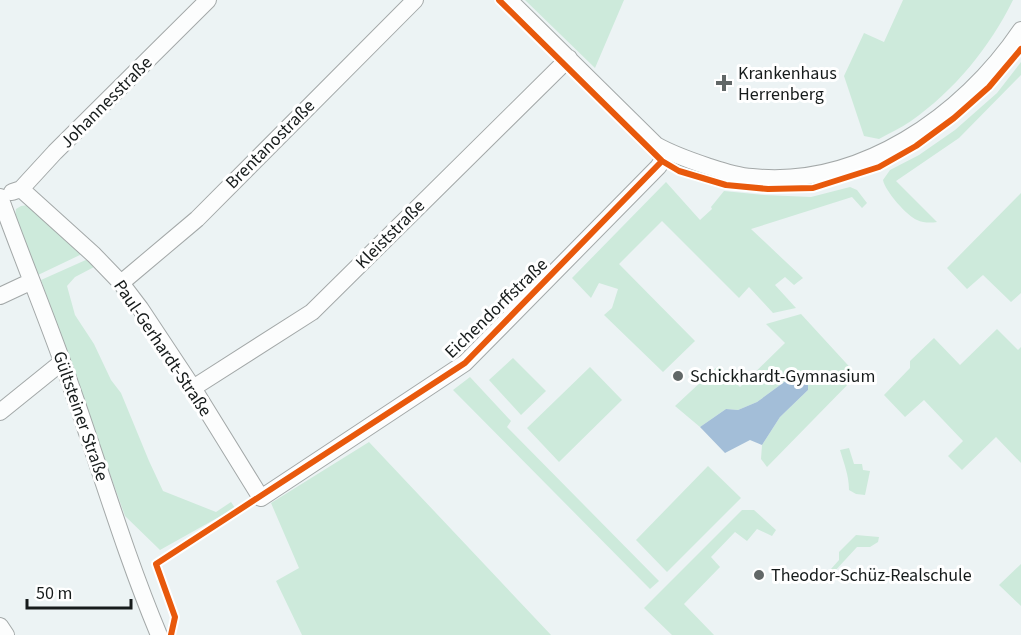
<svg xmlns="http://www.w3.org/2000/svg" width="1021" height="635" font-family="'Source Sans 3',sans-serif">
  <style>
    .green { fill: #cdeadb }
    .water { fill: #a3bed8 }
    .lines { fill: none; stroke-linecap: round; stroke-linejoin: round }
    .minor-casing { stroke: #a3a8a8; stroke-width: 18 }
    .minor { stroke: #fcfdfd; stroke-width: 16 }
    .cycleway-casing { stroke: #fff; stroke-width: 10 }
    .cycleway { stroke: #e8590c; stroke-width: 6 }
    .poi-dot { fill: #616767; stroke: #fff; stroke-width: 2 }
    .labels { text-anchor: middle; stroke-width: 6; stroke-linejoin: round; paint-order: stroke }
    .poi-label { font-size: 18px; fill: #161b1b; stroke: #fff; text-anchor: start }
    .street-label { font-size: 18px; fill: #161b1b; stroke: #fff }
  </style>
  <rect width="100%" height="100%" fill="#ecf3f4"/>
  <path class="green" d="M 525,0 L 624,0 L 595,68 Z
    M 903,0 L 1013,0 C 990,47 954,91 911,121 C 901,128 889,133 879,139 L 864,136 L 844,76 L 864,33 L 884,42 Z
    M 1021,62 L 1021,75 L 959,138 L 896,181 L 937,222 C 931,223 923,223 917,220 C 907,216 885,191 883,180 L 890,170 L 919,155 L 955,130 L 997,93 Z
    M 666,182 L 700,220 L 712,209 L 711,207 L 724,191 L 764,195 L 811,197 L 850,187 L 857,190 L 867,203 L 862,208 L 852,197 L 751,229 L 803,278 L 794,285 L 785,277 L 775,285 L 796,308 L 773,313 L 749,287 L 739,298 L 662,221 L 619,264 L 695,341 L 663,372 L 604,315 L 612,308 L 618,289 L 599,283 L 591,298 L 572,278 Z
    M 1021,193 L 1021,293 L 1011,302 L 983,275 L 967,289 L 947,268 Z
    M 28,205 L 82,254 L 38,275 L 15,216 L 16,209 L 21,206 Z
    M 88,259 L 96,266 L 75,277 L 67,286 L 75,315 L 94,344 L 111,380 L 121,393 L 149,461 L 163,491 L 216,512 L 231,502 L 235,508 L 160,550 L 125,516 L 41,280 Z
    M 801,314 L 857,375 L 767,467 L 761,459 L 762,445 L 780,417 L 808,390 L 798,372 L 757,402 L 738,410 L 726,409 L 700,427 L 675,406 L 718,366 L 740,387 L 785,343 L 766,324 Z
    M 997,329 L 1018,350 L 1021,347 L 1021,463 L 996,437 L 962,470 L 948,456 L 963,441 L 924,400 L 905,417 L 884,395 L 910,368 L 910,361 L 934,338 L 960,365 Z
    M 513,358 L 546,391 L 521,415 L 489,380 Z
    M 590,367 L 622,400 L 559,462 L 527,428 Z
    M 470,377 L 511,421 L 507,427 L 659,581 L 650,589 L 453,390 Z
    M 369,442 L 551,635 L 302,635 L 276,581 L 299,568 L 271,503 Z
    M 849,448 L 854,464 L 862,464 L 863,470 L 870,471 L 865,495 L 856,494 L 849,490 C 849,475 844,464 840,450 Z
    M 708,466 L 741,498 L 667,572 L 636,540 Z
    M 742,510 L 754,510 L 776,530 L 772,536 L 757,529 L 747,541 L 735,532 L 711,557 L 720,567 L 684,604 L 714,635 L 672,635 L 644,608 Z
    M 856,535 L 879,537 L 878,542 L 870,547 L 857,547 L 833,573 L 831,569 L 839,560 L 839,552 Z
    M 1021,564 L 1021,606 L 999,585 Z"/>
  <path class="water" d="M 798,372 L 808,381 L 808,390 L 780,417 L 762,445 L 750,440 L 725,453 L 700,427 L 726,409 L 738,410 L 757,402 Z"/>
  <g class="lines">
    <g class="minor-casing">
      <path id="minor" d="M 509,0 L 656,145 C 672,154 689,160 707,166 C 722,171 736,176 752,177 C 860,188 963,116 1021,30
        M 21,189 L 94,255 L 121,283 L 140,308 L 193,388 L 261,498 L 465,363 L 658,167 L 669,152
        M 12,192 L 21,189 L 55,152 L 208,0
        M 0,197 C 20,253 43,308 63,364 C 96,454 122,547 159,635
        M 121,283 L 197,219 L 415,0
        M 0,296 L 30,282
        M 193,388 L 312,312 L 569,58
        M 0,412 L 62,362
        M 0,626 L 6,635"/>
    </g>
    <use href="#minor" class="minor"/>
    <g class="cycleway-casing">
      <path id="cycleway" d="M 499,0 L 662,161 L 679,171 L 726,185 L 768,189 L 813,188 L 879,167 L 916,146 L 954,118 L 989,87 L 1021,49
        M 171,635 L 175,617 L 156,564 L 465,363 L 662,161"/>
    </g>
    <use href="#cycleway" class="cycleway"/>
  </g>
  <g class="poi-dot">
    <path d="M721 74h6v6h6v6h-6v6h-6v-6h-6v-6h6z"/>
    <circle cx="678" cy="376" r="6"/>
    <circle cx="759" cy="575" r="6"/>
  </g>
  <g class="labels">
    <g class="poi-label">
      <text x="738" y="79">Krankenhaus<tspan x="738" dy="21">Herrenberg</tspan></text>
      <text x="690" y="382">Schickhardt-Gymnasium</text>
      <text x="771" y="581">Theodor-Schüz-Realschule</text>
    </g>
    <g class="street-label">
      <text transform="translate(106 102) rotate(-45)" y="6">Johannesstraße</text>
      <text transform="translate(270 144) rotate(-45)" y="6">Brentanostraße</text>
      <text transform="translate(390 234) rotate(-45)" y="6">Kleiststraße</text>
      <text transform="translate(496 308) rotate(-44)" y="6">Eichendorffstraße</text>
      <text transform="translate(163 348) rotate(56)" y="6">Paul-Gerhardt-Straße</text>
      <text transform="translate(81 416) rotate(71)" y="6">Gültsteiner Straße</text>
    </g>
  </g>
  <path d="M27 599v9h104v-9" fill="none" stroke="#161b1b" stroke-width="3"/>
  <text x="36" y="599" font-size="18" fill="#161b1b" stroke="#ffffff" stroke-width="4.5" paint-order="stroke">50 m</text>
</svg>
